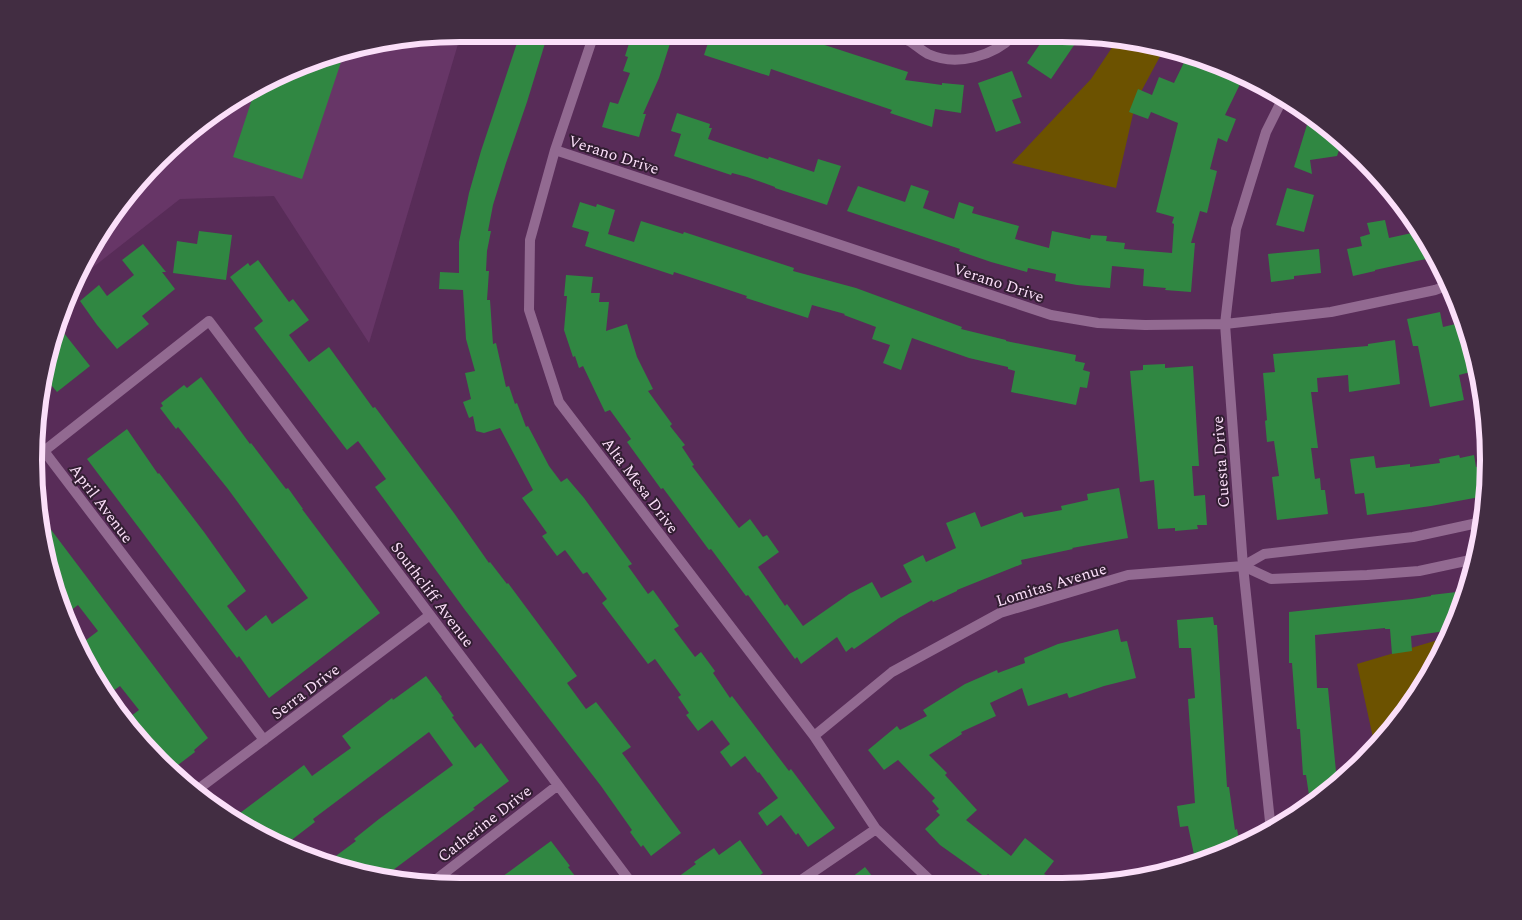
<svg xmlns="http://www.w3.org/2000/svg" width="1522" height="920" font-family="Spectral,serif">
  <style>
    .built { fill: #673667 }
    .green { fill: #6c5200 }
    .building { fill: #308742 }
    .lines { fill: none; stroke-linecap: round; stroke-linejoin: round }
    .street { stroke: #926a91; stroke-width: 10 }
    .labels { text-anchor: middle; stroke-width: 4; stroke-linejoin: round; paint-order: stroke }
    .street-label { font-size: 16px; fill: #fbdff9; stroke: #321e32 }
    .rim { fill: none; stroke: #fbdff9; stroke-width: 6 }
  </style>
  <rect width="100%" height="100%" fill="#582c58"/>
  <path class="built" d="M 461,34 L 369,343 L 274,196 L 180,199 L 78,279 L 106,223 L 201,122 L 323,56 Z"/>
  <path class="green" d="M 1117,40 L 1164,49 L 1136,101 L 1116,188 L 1012,163 L 1091,79 Z
    M 1448,637 L 1416,697 L 1375,747 L 1357,664 Z"/>
  <path class="building" d="M 520,34 L 546,40 L 527,102 L 506,163 L 493,205 L 488,231 L 491,231 L 487,251 L 486,271 L 489,271 L 487,300 L 490,300 L 493,344 L 496,343 L 506,387 L 509,386 L 515,404 L 517,403 L 526,427 L 528,426 L 549,466 L 561,482 L 567,478 L 584,498 L 632,564 L 628,566 L 648,594 L 653,590 L 679,626 L 674,629 L 695,657 L 701,652 L 715,671 L 713,673 L 730,698 L 732,696 L 789,771 L 791,769 L 835,828 L 808,847 L 798,833 L 796,835 L 781,815 L 767,826 L 758,813 L 778,798 L 759,772 L 758,773 L 745,756 L 731,767 L 720,752 L 730,744 L 712,720 L 698,731 L 686,715 L 689,713 L 678,697 L 681,695 L 655,659 L 648,664 L 602,603 L 607,599 L 587,572 L 583,574 L 565,550 L 557,556 L 542,536 L 547,533 L 522,498 L 533,490 L 500,428 L 484,433 L 476,431 L 473,416 L 469,418 L 463,402 L 471,399 L 465,373 L 475,371 L 466,339 L 463,290 L 439,289 L 440,272 L 459,273 L 459,242 L 469,193 L 481,151 Z
    M 632,34 L 673,34 L 659,78 L 643,114 L 646,114 L 639,137 L 602,127 L 610,102 L 618,104 L 630,73 L 623,71 L 628,57 L 625,56 Z
    M 711,34 L 776,34 L 798,42 L 800,37 L 908,72 L 905,80 L 942,85 L 942,83 L 964,85 L 961,113 L 935,109 L 932,127 L 890,113 L 892,110 L 771,69 L 769,76 L 704,55 Z
    M 1046,35 L 1081,35 L 1051,79 L 1027,63 Z
    M 344,53 L 302,179 L 233,157 L 254,93 L 323,56 Z
    M 1188,54 L 1199,56 L 1243,78 L 1225,115 L 1236,119 L 1227,142 L 1218,138 L 1210,169 L 1217,171 L 1211,196 L 1207,213 L 1200,211 L 1191,243 L 1195,243 L 1191,292 L 1165,290 L 1166,288 L 1143,286 L 1144,269 L 1112,266 L 1110,288 L 1077,285 L 1055,281 L 1056,274 L 1028,268 L 1027,272 L 991,262 L 959,251 L 960,249 L 847,211 L 858,186 L 905,202 L 911,185 L 929,191 L 923,208 L 954,219 L 959,202 L 974,207 L 972,213 L 1019,226 L 1015,239 L 1049,248 L 1052,231 L 1090,239 L 1091,235 L 1107,236 L 1106,241 L 1125,243 L 1124,249 L 1172,253 L 1174,224 L 1172,223 L 1174,217 L 1156,212 L 1178,123 L 1151,112 L 1148,119 L 1129,112 L 1138,89 L 1152,95 L 1159,77 L 1174,83 Z
    M 1012,71 L 1022,97 L 1012,100 L 1021,123 L 996,132 L 978,83 Z
    M 677,113 L 710,124 L 709,128 L 712,128 L 708,139 L 768,159 L 769,157 L 814,172 L 818,159 L 841,166 L 827,205 L 775,188 L 775,187 L 747,177 L 732,173 L 731,175 L 674,156 L 681,134 L 671,131 Z
    M 1310,115 L 1342,141 L 1337,156 L 1310,160 L 1312,174 L 1294,167 Z
    M 1287,188 L 1314,195 L 1304,232 L 1276,225 Z
    M 580,202 L 596,207 L 597,204 L 615,210 L 608,234 L 634,242 L 641,221 L 683,234 L 684,232 L 794,268 L 793,271 L 856,288 L 962,327 L 961,329 L 1006,340 L 1006,341 L 1076,355 L 1075,361 L 1085,363 L 1083,370 L 1090,372 L 1087,388 L 1080,387 L 1076,405 L 1011,392 L 1015,371 L 1008,369 L 1008,367 L 969,358 L 912,338 L 901,370 L 883,363 L 890,345 L 872,339 L 876,327 L 844,315 L 845,314 L 812,305 L 808,318 L 746,298 L 747,296 L 717,286 L 674,272 L 673,275 L 585,246 L 589,232 L 572,227 Z
    M 1385,220 L 1389,238 L 1421,231 L 1434,256 L 1425,257 L 1426,259 L 1375,270 L 1375,271 L 1353,276 L 1347,249 L 1362,246 L 1360,237 L 1370,234 L 1367,223 Z
    M 199,231 L 232,235 L 226,280 L 173,273 L 177,241 L 197,244 Z
    M 143,244 L 166,272 L 162,272 L 175,289 L 142,316 L 149,324 L 117,349 L 97,325 L 80,301 L 99,285 L 107,296 L 134,275 L 122,260 Z
    M 1319,249 L 1321,273 L 1294,276 L 1294,279 L 1271,282 L 1268,254 Z
    M 258,260 L 289,302 L 293,299 L 309,320 L 289,335 L 309,362 L 329,347 L 373,408 L 375,407 L 454,513 L 489,563 L 490,562 L 507,584 L 508,583 L 577,676 L 567,683 L 586,709 L 596,702 L 631,747 L 622,753 L 681,833 L 651,856 L 643,845 L 641,847 L 630,832 L 632,830 L 601,786 L 465,610 L 389,506 L 375,487 L 386,479 L 358,441 L 347,450 L 254,328 L 263,321 L 230,277 L 248,263 L 250,266 Z
    M 566,275 L 593,277 L 591,293 L 600,293 L 599,302 L 609,302 L 606,331 L 627,324 L 637,357 L 653,389 L 648,391 L 672,424 L 670,426 L 685,445 L 682,447 L 694,465 L 692,466 L 739,528 L 750,519 L 763,537 L 767,535 L 779,552 L 758,567 L 785,606 L 787,604 L 803,626 L 849,594 L 872,582 L 881,598 L 912,582 L 903,565 L 923,555 L 926,562 L 956,548 L 946,523 L 975,512 L 981,527 L 1022,512 L 1024,517 L 1062,510 L 1061,506 L 1088,500 L 1087,494 L 1119,488 L 1128,538 L 1072,548 L 1073,549 L 1021,560 L 1022,564 L 957,590 L 957,591 L 933,602 L 932,600 L 899,618 L 854,649 L 852,647 L 846,652 L 837,637 L 801,664 L 797,657 L 795,659 L 748,595 L 746,596 L 711,549 L 709,550 L 663,488 L 661,489 L 627,442 L 631,439 L 610,410 L 605,412 L 583,366 L 579,368 L 575,356 L 573,357 L 564,330 L 567,296 L 564,296 Z
    M 1440,312 L 1443,327 L 1464,322 L 1478,370 L 1459,375 L 1464,400 L 1430,407 L 1418,346 L 1413,346 L 1407,319 Z
    M 56,323 L 90,366 L 57,392 L 47,380 Z
    M 1395,340 L 1400,384 L 1349,392 L 1348,375 L 1317,378 L 1318,392 L 1311,392 L 1318,448 L 1311,448 L 1315,479 L 1320,478 L 1321,490 L 1325,490 L 1328,514 L 1277,520 L 1272,477 L 1279,476 L 1274,441 L 1267,442 L 1265,421 L 1267,420 L 1263,373 L 1275,372 L 1273,354 L 1368,346 L 1368,344 Z
    M 1165,364 L 1165,368 L 1193,366 L 1199,466 L 1192,466 L 1194,496 L 1205,495 L 1207,525 L 1197,525 L 1198,529 L 1175,531 L 1175,528 L 1158,529 L 1154,480 L 1140,482 L 1130,371 L 1143,370 L 1143,365 Z
    M 201,377 L 250,444 L 251,443 L 286,489 L 288,488 L 303,509 L 302,509 L 380,613 L 269,698 L 239,656 L 237,658 L 87,459 L 127,429 L 158,474 L 159,473 L 204,532 L 246,591 L 227,606 L 246,631 L 266,615 L 272,624 L 308,598 L 228,489 L 178,427 L 176,429 L 160,408 L 163,406 L 161,403 L 184,385 L 187,388 Z
    M 1459,455 L 1460,458 L 1474,455 L 1476,467 L 1488,465 L 1485,496 L 1431,506 L 1367,515 L 1364,493 L 1355,494 L 1350,459 L 1374,456 L 1376,468 L 1410,464 L 1410,467 L 1440,463 L 1439,459 Z
    M 43,519 L 208,738 L 194,750 L 195,752 L 174,768 L 163,758 L 131,716 L 139,710 L 120,686 L 113,691 L 87,654 L 81,644 L 98,631 L 78,605 L 66,614 L 56,597 Z
    M 1465,591 L 1452,630 L 1411,636 L 1412,651 L 1392,654 L 1390,629 L 1385,629 L 1385,628 L 1315,635 L 1317,688 L 1328,688 L 1337,782 L 1310,802 L 1306,775 L 1303,775 L 1300,729 L 1297,729 L 1292,663 L 1289,663 L 1289,612 L 1412,599 L 1431,596 L 1431,595 Z
    M 1213,617 L 1214,625 L 1217,625 L 1227,787 L 1229,787 L 1235,830 L 1237,829 L 1240,845 L 1196,864 L 1188,826 L 1180,827 L 1177,806 L 1195,803 L 1188,699 L 1195,698 L 1191,648 L 1179,648 L 1177,620 Z
    M 1118,629 L 1121,642 L 1127,641 L 1136,678 L 1104,686 L 1069,698 L 1067,693 L 1028,706 L 1022,688 L 990,703 L 996,716 L 961,732 L 962,734 L 929,755 L 947,773 L 945,775 L 977,810 L 966,820 L 1011,856 L 1025,838 L 1054,861 L 1044,874 L 1046,875 L 1039,885 L 1002,885 L 988,874 L 985,877 L 940,845 L 925,829 L 940,815 L 936,811 L 939,809 L 932,801 L 935,798 L 898,760 L 884,770 L 868,750 L 897,726 L 900,730 L 927,716 L 923,710 L 965,684 L 997,670 L 998,673 L 1025,663 L 1024,658 L 1058,644 Z
    M 426,676 L 442,697 L 441,698 L 454,716 L 452,717 L 475,748 L 481,743 L 509,781 L 473,808 L 475,809 L 385,876 L 325,864 L 356,841 L 354,839 L 379,819 L 453,765 L 429,732 L 313,819 L 315,822 L 285,845 L 232,819 L 304,765 L 312,776 L 351,748 L 342,736 L 392,698 L 393,700 Z
    M 740,840 L 763,873 L 747,885 L 667,885 L 696,864 L 694,862 L 714,848 L 719,855 Z
    M 551,841 L 570,866 L 568,867 L 582,885 L 491,885 Z
    M 865,867 L 879,885 L 842,885 Z"/>
  <g class="lines">
    <path class="street" d="M 594,34 L 555,150 L 530,240 L 529,310 L 559,402 L 814,736 L 876,829 L 935,885
      M 891,34 C 897,37 903,38 909,41 C 916,45 922,51 928,54 C 957,67 994,56 1014,35
      M 909,41 L 931,37 L 950,39 L 961,39 L 974,35
      M 555,150 L 1051,315 L 1098,323 L 1145,325 L 1225,324 L 1331,312 L 1435,290 L 1449,285
      M 1243,566 L 1271,579 L 1367,575 L 1419,571 L 1475,559
      M 814,736 L 892,672 L 1000,613 L 1128,575 L 1243,566 L 1264,554 L 1413,537 L 1482,522
      M 264,740 L 44,451 L 209,321 L 633,885
      M 197,790 L 430,615
      M 1271,831 L 1243,566 L 1225,324 L 1236,229 L 1266,132 L 1283,98
      M 429,885 L 558,785
      M 794,885 L 876,829"/>
  </g>
  <g class="labels">
    <g class="street-label">
      <text transform="translate(614 154) rotate(18)" y="6">Verano Drive</text>
      <text transform="translate(999 282) rotate(18)" y="6">Verano Drive</text>
      <text transform="translate(1220 462) rotate(-94)" y="6">Cuesta Drive</text>
      <text transform="translate(641 485) rotate(53)" y="6">Alta Mesa Drive</text>
      <text transform="translate(102 503) rotate(53)" y="6">April Avenue</text>
      <text transform="translate(1051 584) rotate(-17)" y="6">Lomitas Avenue</text>
      <text transform="translate(433 594) rotate(53)" y="6">Southcliff Avenue</text>
      <text transform="translate(305 691) rotate(-37)" y="6">Serra Drive</text>
      <text transform="translate(484 823) rotate(-38)" y="6">Catherine Drive</text>
    </g>
  </g>
  <path d="M0 0H1522V920H0ZM460 42H1062A418 418 0 0 1 1480 460V460A418 418 0 0 1 1062 878H460A418 418 0 0 1 42 460V460A418 418 0 0 1 460 42Z" fill="#422d42" fill-rule="evenodd"/>
  <path class="rim" d="M460 42H1062A418 418 0 0 1 1480 460V460A418 418 0 0 1 1062 878H460A418 418 0 0 1 42 460V460A418 418 0 0 1 460 42Z"/>
</svg>
